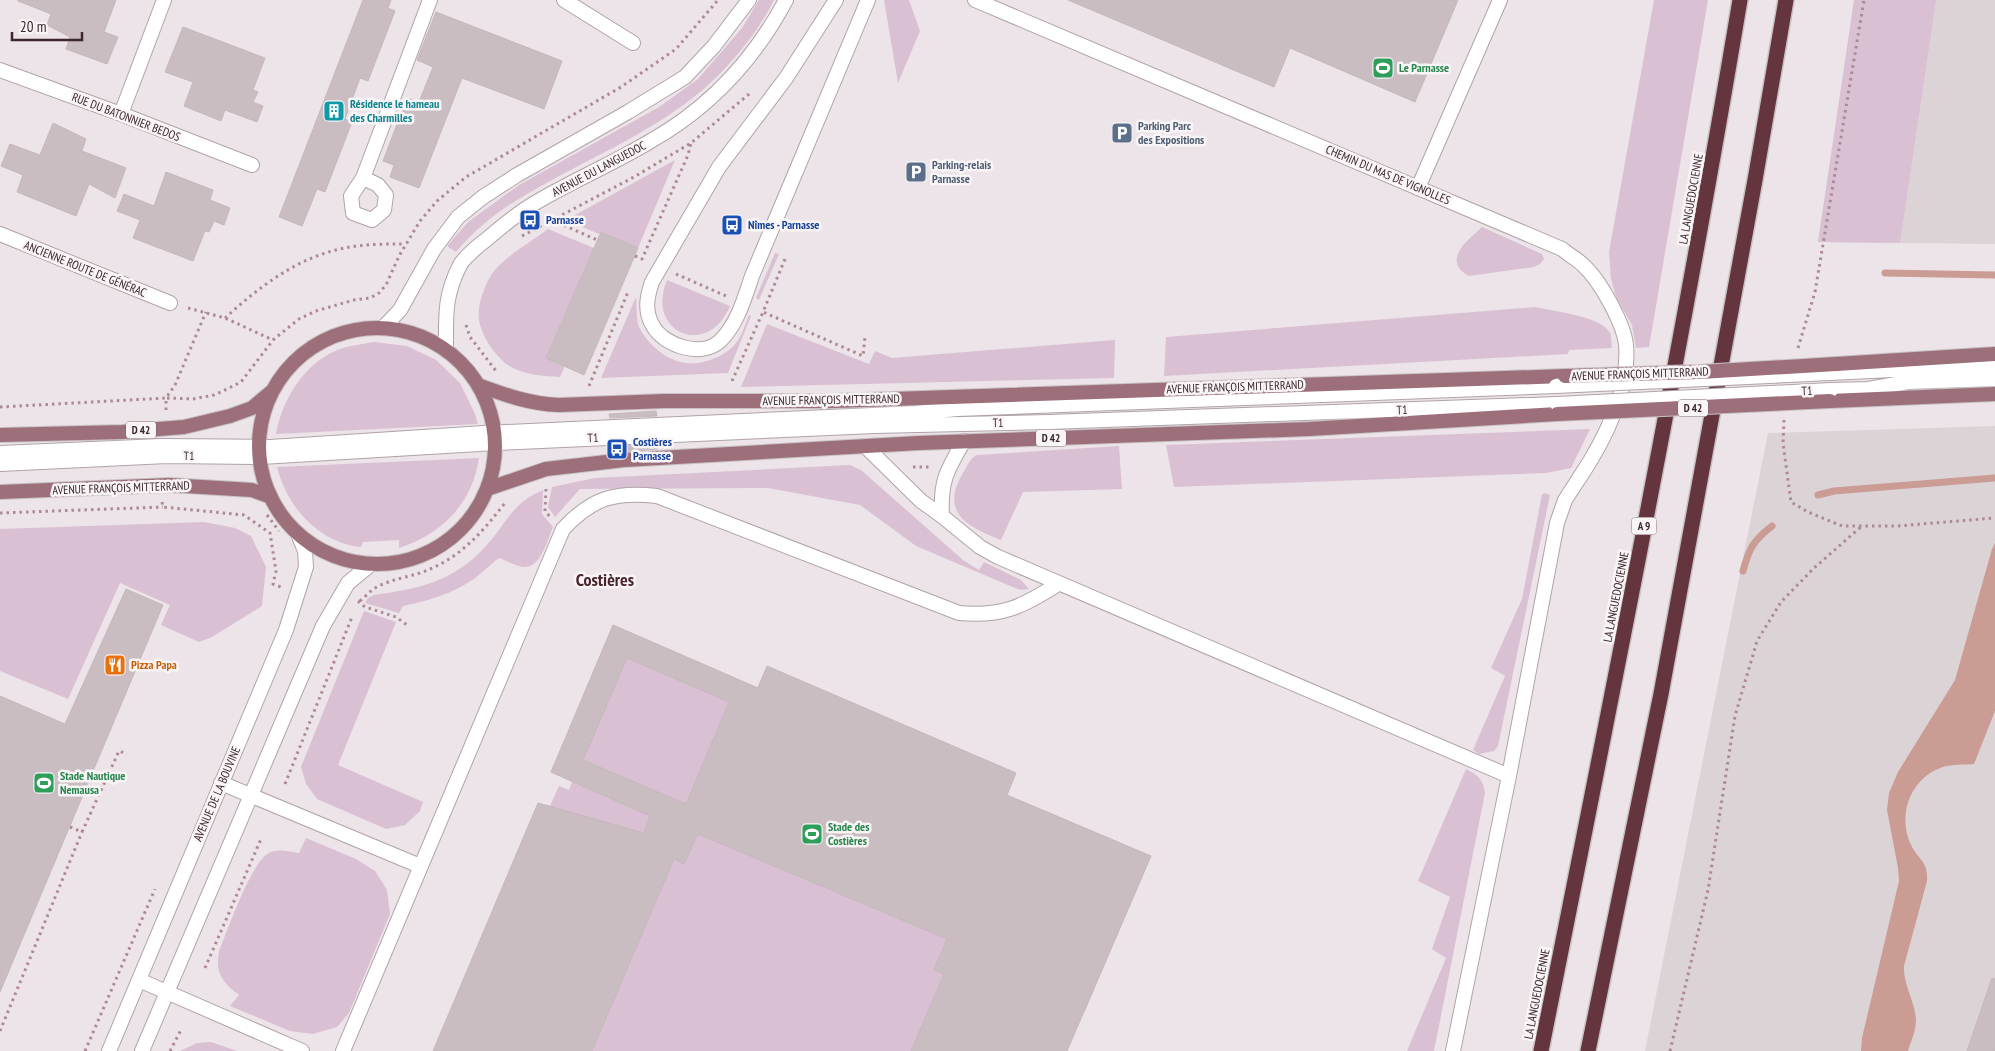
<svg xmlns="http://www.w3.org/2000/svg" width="1995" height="1051" font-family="'PT Sans Narrow',sans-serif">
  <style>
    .built { fill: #dcd3d7 }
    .green { fill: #dac0d3 }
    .water { fill: #ca9c94 }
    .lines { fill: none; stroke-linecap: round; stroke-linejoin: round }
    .stream { stroke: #ca9c94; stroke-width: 7 }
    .building { fill: #c9bdc2; stroke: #c5b8bd; fill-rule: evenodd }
    .service-casing { stroke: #b0a3a8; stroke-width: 16 }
    .minor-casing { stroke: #b0a3a8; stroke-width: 16 }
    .tertiary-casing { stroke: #b0a3a8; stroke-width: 16 }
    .primary-casing { stroke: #c8c2c4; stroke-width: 16 }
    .motorway-casing { stroke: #c8c2c4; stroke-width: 18 }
    .path { stroke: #ac8994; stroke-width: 3; stroke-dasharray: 2.5 4; stroke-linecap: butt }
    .service { stroke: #fff; stroke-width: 14 }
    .minor { stroke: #fff; stroke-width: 14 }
    .tertiary { stroke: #fff; stroke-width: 14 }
    .primary { stroke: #9c6f7a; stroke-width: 14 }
    .motorway { stroke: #64353f; stroke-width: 15 }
    .service-bridge-casing { stroke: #b0a3a8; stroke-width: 16; stroke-linecap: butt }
    .primary-bridge-casing { stroke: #c8c2c4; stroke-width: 16; stroke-linecap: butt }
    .service-bridge { stroke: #fff; stroke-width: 14 }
    .primary-bridge { stroke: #9c6f7a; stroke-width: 14 }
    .labels { text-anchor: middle; stroke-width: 5; stroke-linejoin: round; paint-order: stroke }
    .shield { fill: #f9f5f7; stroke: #746469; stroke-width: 1 }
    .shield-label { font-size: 11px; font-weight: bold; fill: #3b262c }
    .leisure-label { font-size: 12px; font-weight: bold; fill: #27864d; stroke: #f9f5f7; text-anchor: start }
    .culture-label { font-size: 12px; font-weight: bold; fill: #0d838f; stroke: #f9f5f7; text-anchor: start }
    .street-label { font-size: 12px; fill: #3b262c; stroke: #f9f5f7 }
    .service-label { font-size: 12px; font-weight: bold; fill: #4e5e75; stroke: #f9f5f7; text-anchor: start }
    .transit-label { font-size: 12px; font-weight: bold; fill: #164399; stroke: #f9f5f7; text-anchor: start }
    .food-label { font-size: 12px; font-weight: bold; fill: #c56008; stroke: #f9f5f7; text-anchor: start }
    .district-label { font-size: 18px; font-weight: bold; fill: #4b242e; stroke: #f9f5f7 }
  </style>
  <rect width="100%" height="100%" fill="#ece4e8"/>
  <path class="built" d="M 1855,0 L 1995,0 L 1995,244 L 1818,242 Z
    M 1995,426 L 1995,1051 L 1645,1051 L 1768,433 Z"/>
  <path class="green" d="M 759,0 L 774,0 C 754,40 716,83 679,108 C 643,134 602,153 563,174 C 521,197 488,214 456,252 L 447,246 L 468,222 L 519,185 L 659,107 L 698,79 L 742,28 Z
    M 884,0 L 909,0 L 920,31 L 898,83 Z
    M 1654,0 L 1708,0 L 1649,347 L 1636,348 L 1632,325 L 1616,297 L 1611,279 L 1609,252 Z
    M 1854,0 L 1936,0 L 1900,243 L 1818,242 Z
    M 675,160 L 638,248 L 601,232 L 599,234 L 566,220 Z
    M 1482,227 L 1542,254 L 1544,259 L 1540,264 L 1534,267 L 1469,276 C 1441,260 1467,241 1482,227 Z
    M 548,229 L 594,248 L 546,358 L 565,366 L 560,377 C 543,376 526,375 511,367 C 496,358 482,337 479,320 C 477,305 484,288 491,275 C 502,258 531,242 548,229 Z
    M 775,253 L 779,254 L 759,300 L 756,298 Z
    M 667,280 L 730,306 C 708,359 645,333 667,280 Z
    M 636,297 C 637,306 636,319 639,327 C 647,344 668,362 687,363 C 703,365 726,356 736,343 C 742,336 745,324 749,315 L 751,316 L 728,373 L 601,378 Z
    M 1535,307 C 1552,311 1602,316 1610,333 C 1612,337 1611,344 1612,348 L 1569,350 L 1568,354 L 1164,376 L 1166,337 Z
    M 767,324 L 869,364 L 875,351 L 892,358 L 1115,340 L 1114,378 L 741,387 Z
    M 374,342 L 407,346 L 436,360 L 460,383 L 475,414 L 478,424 L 276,434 C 283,397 306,360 343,348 C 353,345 364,344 374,342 Z
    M 1590,429 L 1571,468 L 1546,473 L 1174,487 L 1166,445 Z
    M 1119,446 L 1122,489 L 1023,492 L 1001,540 C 968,527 939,513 963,473 C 967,466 970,458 977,455 Z
    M 479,458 C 472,504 442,534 399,548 L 399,540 L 363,542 L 361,547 C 319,543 287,507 277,467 Z
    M 850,465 L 861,470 L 963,560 L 979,570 L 984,562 L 1021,580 L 1029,589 L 1021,590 L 1015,588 L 916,546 L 860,505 L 768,488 L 580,489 L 555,517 L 548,507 L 552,487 L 595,478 Z
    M 543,490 L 542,514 L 553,527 C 548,539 541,567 525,567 C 517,567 506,560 499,558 C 491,564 483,572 475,578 C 455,593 427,601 403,606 L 399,613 L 365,603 L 368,598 L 374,595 C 417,589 453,582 484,548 C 507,524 510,504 543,490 Z
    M 1546,493 L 1550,495 L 1498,746 L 1494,751 L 1479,754 L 1473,750 L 1505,676 L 1491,668 L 1522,599 L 1542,494 Z
    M 204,522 L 235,528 L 251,536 L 266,567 L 262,606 L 212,637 L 199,642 L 161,625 L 170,605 L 120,583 L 68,699 L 0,671 L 0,529 Z
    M 364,611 L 396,622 L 338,765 L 423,802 L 420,811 L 405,825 L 386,829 L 317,799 L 306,784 L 301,767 Z
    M 613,625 L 737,679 L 733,689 L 753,697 L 767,666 L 881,715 L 868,746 L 888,755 L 902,724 L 1016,773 L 1003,805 L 1022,813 L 1026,803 L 1151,856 L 1085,1011 L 1075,1007 L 1068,1026 L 1076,1030 L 1067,1051 L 433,1051 L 483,932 L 492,935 L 501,915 L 492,911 L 538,803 L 550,806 L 559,786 L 569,790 L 572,782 L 551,772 Z
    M 1466,769 C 1478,775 1483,779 1485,793 L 1434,1051 L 1407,1051 L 1446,958 L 1432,949 L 1450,897 L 1418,881 Z
    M 306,838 L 356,859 L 375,871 L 387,890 L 390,914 L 349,1013 L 337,1027 L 313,1034 L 290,1031 L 230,1006 L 239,995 C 222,982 215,973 219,951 C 228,930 251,862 269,853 C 278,848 290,852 299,853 Z
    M 211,1042 L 237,1051 L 180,1051 L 197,1043 Z"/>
  <path class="water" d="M 1995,543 L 1995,711 L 1974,764 C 1965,765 1952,764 1943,767 C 1910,778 1896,816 1912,847 C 1921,862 1928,862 1927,881 L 1904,966 C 1903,985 1915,1001 1916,1020 C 1916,1031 1911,1041 1908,1051 L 1861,1051 L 1862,1038 L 1899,881 L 1898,868 L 1887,810 L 1889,793 L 1898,772 L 1955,680 L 1992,549 Z"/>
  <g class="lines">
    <path class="stream" d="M 1885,273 L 1995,275
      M 1818,495 L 1834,491 L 1995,478
      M 1743,571 C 1749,548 1754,540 1772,526"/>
  </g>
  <path class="building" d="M 18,0 L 116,0 L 104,32 L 118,37 L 107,64 L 66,49 L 70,37 L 47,25 L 51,14 L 18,1 Z
    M 363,0 L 391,0 L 388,8 L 395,11 L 368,81 L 360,78 L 345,119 L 352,122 L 325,192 L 317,189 L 302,226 L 279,217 Z
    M 1068,0 L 1458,0 L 1415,102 L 1290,48 L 1274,87 Z
    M 436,12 L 562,61 L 544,109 L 462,78 L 419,188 L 390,177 L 394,165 L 383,161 L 407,98 L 419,102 L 433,67 L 417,60 Z
    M 183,27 L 265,58 L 253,90 L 258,92 L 253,102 L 263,106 L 257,122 L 225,110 L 221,121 L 184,106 L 193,82 L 165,72 Z
    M 53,123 L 86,139 L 82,151 L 126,168 L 115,198 L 89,184 L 76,216 L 17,192 L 23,175 L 1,166 L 10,144 L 40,155 Z
    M 166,172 L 213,190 L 210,200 L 230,208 L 224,225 L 214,221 L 209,232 L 205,231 L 193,261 L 133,238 L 140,220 L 117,211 L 124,194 L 154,206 Z
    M 601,232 L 638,248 L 584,375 L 546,358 Z
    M 656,411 L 657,416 L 610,418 L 609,414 Z
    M 658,444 L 658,449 L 612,453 L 612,447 Z
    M 126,589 L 163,605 L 0,992 L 0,696 L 65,724 Z
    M 613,625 L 758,688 L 767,666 L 1016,773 L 1007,795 L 1151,856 L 1067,1051 L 911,1051 L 944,974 L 934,970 L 947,939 L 698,834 L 684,864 L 674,859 L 592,1051 L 433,1051 L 538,803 L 644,833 L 650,816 L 551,772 ZM 627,658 L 729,702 L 686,804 L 583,760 Z
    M 1992,978 L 1995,979 L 1995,1051 L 1967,1051 Z"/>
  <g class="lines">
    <g class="service-casing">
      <path id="service" d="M 564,0 L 633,43
        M 836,0 L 786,78 L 719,167 L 652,282 C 647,297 644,311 653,326 C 664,346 702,358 720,341 C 737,325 745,297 752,276 L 868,0
        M 363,178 L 378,185 L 386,195 L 384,210 L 372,220 L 353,213 L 351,196 L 363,178 L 430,0
        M 1418,188 L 1500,0
        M 1830,373 L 1995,365
        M 1831,390 L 1868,389 L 1908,382 L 1995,379
        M 865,446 L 921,501 L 942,516 C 940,481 947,470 964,441
        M 0,453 L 160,446 L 270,447 L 484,433 L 916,413 L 957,409 L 1556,386
        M 0,464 L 167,456 L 261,457 L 496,443 L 874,426 L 1049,422 L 1557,404
        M 942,516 L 980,547 L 998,557 L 1509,776
        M 221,783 L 420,866
        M 139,980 L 302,1051
        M 343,1051 L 563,529 C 592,498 615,491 657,496 L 959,613 C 1002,617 1022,607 1058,584
        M 1453,1051 L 1509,776 L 1557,523 L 1565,500 L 1580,477"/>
    </g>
    <g class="minor-casing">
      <path id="minor" d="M 975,0 L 1562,249 C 1569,255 1577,259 1583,265 C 1600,280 1624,324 1626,345 C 1630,390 1604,441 1580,477
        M 0,70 L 121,114 L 252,165
        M 121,114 L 164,0
        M 0,234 L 170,303"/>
    </g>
    <g class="tertiary-casing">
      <path id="tertiary" d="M 383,328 L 400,310 L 434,249 L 458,217 L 483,197 L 517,175 L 628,112 L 685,77 L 714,46 L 749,0
        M 446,350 C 446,317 444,296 460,265 C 466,255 477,247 487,239 C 502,226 518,213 535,203 C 572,181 612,164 649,142 C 708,109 754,60 786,0
        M 109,1051 L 286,630 L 306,567 L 305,551 L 298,534
        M 142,1051 L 323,626 L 348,583 L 371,564"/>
    </g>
    <g class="primary-casing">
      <path id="primary" d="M259 446a118 118 0 1 1 236 0a118 118 0 1 1-236 0Z
        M 1836,364 L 1995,354
        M 478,385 C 505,395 530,404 559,405 L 664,401 L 834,401 L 1565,376
        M 1830,401 L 1995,394
        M 0,435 L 122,432 L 184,427 L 230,416 L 252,408 L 271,392
        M 487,489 L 546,469 L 624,460 L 919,443 L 1309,429 L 1557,414
        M 0,492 L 169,485 L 252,490 L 271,497"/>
    </g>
    <g class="motorway-casing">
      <path id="motorway" d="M 1541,1051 C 1611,701 1681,352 1740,0
        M 1588,1051 L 1661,694 L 1755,180 L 1786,0"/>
    </g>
    <path class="path" d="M 552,220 L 597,240
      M 522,236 L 634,177 L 691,143 L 749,94
      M 635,256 L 642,259 L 688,155 L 691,143
      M 785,259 L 763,312 L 863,356 L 865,337
      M 676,274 L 726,296
      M 188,308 L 225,318 L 273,340
      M 225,318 C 258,288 295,259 340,249 C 361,244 384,244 405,244
      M 466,325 L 470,337 L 496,371
      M 1798,348 L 1815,292 L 1864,0
      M 732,381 L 763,312 L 761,311
      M 589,386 L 628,292
      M 0,407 L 166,398 L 175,385 L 206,312
      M 166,410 L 166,398 L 193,399 L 214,395 L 227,389 L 241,382 L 273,340 L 299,319 L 316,311 L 354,300 L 370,298 L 379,293 L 386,285 L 399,256 L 420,221 L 437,201 L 466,177 L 621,87 L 676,49 L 718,0
      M 1784,420 L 1783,443 L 1791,502 L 1808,512 L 1842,526 L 1897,526 L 1995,518
      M 913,467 L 930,467
      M 546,489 L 545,511 L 551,518
      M 162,502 L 163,507 L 244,515 L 270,533 L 276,571 L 273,584 L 281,587
      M 0,513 L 163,507
      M 267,515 L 279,531
      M 358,601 L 365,607 L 396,617 L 407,625
      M 360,601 C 365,597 370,591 375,588 C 392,578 413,577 430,569 C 463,555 483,531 505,503
      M 285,784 L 352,617
      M 70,827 L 82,832 L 119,751 L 127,754
      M 205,968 L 261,839
      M 0,1031 L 82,832
      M 85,1051 L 155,889
      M 170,1051 L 181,1030
      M 1670,1051 L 1708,890 L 1735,716 L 1757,641 L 1781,602 L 1814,568 L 1862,526"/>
    <use href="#service" class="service"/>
    <use href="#minor" class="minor"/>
    <use href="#tertiary" class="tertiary"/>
    <use href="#primary" class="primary"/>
    <use href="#motorway" class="motorway"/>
    <g class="service-bridge-casing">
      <path id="service-bridge" d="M 1556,386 L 1830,373
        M 1557,404 L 1831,390"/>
    </g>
    <g class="primary-bridge-casing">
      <path id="primary-bridge" d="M 1565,376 L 1700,372 L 1836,364
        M 1557,414 L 1830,401"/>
    </g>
    <use href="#service-bridge" class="service-bridge"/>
    <use href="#primary-bridge" class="primary-bridge"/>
  </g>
  <defs>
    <g id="stadium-square" transform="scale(1.125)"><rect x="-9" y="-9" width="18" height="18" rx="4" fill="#2e9e5b" stroke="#f9f5f7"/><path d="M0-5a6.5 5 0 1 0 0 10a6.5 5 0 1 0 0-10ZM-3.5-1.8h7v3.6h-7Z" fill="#fff"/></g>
    <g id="building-square" transform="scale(1.125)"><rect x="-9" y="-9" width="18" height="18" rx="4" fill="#0f9aa8" stroke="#f9f5f7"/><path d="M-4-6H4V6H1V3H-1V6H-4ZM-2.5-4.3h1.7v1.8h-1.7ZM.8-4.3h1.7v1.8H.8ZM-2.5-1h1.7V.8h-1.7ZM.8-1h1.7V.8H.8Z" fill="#fff"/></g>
    <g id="parking-square" transform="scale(1.125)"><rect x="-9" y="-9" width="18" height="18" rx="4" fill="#5c6f8a" stroke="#f9f5f7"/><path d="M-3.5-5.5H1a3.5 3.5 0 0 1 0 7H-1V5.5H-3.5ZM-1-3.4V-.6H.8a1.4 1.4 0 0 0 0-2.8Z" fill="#fff"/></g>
    <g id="bus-square" transform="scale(1.125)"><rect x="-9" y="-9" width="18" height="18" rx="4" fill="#1a4fb4" stroke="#f9f5f7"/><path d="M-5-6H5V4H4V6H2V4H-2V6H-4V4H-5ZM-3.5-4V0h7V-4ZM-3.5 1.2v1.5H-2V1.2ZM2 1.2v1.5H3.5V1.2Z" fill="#fff"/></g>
    <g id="restaurant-square" transform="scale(1.125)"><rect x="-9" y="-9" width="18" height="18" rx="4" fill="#e8710a" stroke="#f9f5f7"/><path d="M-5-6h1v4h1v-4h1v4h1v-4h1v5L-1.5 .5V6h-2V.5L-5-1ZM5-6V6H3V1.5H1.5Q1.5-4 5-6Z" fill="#fff"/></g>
  </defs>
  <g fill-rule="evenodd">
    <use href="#stadium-square" x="1383" y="68"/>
    <use href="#building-square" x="334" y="111"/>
    <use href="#parking-square" x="1122" y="133"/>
    <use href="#parking-square" x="916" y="172"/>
    <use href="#bus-square" x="530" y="220"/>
    <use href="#bus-square" x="732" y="225"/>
    <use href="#bus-square" x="617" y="449"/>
    <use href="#restaurant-square" x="115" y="665"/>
    <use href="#stadium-square" x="44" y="783"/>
    <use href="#stadium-square" x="812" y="834"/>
  </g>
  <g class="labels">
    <g class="shield">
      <rect x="1678" y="399.5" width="30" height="17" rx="4"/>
      <rect x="126" y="421.5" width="30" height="17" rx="4"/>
      <rect x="1036" y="429.5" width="30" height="17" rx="4"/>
      <rect x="1631.5" y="517.5" width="25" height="17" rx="4"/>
    </g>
    <g class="shield-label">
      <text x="1693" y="412">D 42</text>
      <text x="141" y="434">D 42</text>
      <text x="1051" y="442">D 42</text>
      <text x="1644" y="530">A 9</text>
    </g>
    <g class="leisure-label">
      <text x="1399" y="72">Le Parnasse</text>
      <text x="60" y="780">Stade Nautique<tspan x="60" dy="14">Nemausa</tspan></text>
      <text x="828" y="831">Stade des<tspan x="828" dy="14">Costières</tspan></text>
    </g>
    <g class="culture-label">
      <text x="350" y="108">Résidence le hameau<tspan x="350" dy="14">des Charmilles</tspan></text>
    </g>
    <g class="street-label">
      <text transform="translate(126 117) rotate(21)" y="4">RUE DU BATONNIER BEDOS</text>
      <text transform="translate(599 169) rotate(-28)" y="4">AVENUE DU LANGUEDOC</text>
      <text transform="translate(1388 175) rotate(23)" y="4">CHEMIN DU MAS DE VIGNOLLES</text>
      <text transform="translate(1691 199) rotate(-80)" y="4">LA LANGUEDOCIENNE</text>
      <text transform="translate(85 269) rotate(22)" y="4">ANCIENNE ROUTE DE GÉNÉRAC</text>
      <text transform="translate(1640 374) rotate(-2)" y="4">AVENUE FRANÇOIS MITTERRAND</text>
      <text transform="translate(1235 387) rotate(-2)" y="4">AVENUE FRANÇOIS MITTERRAND</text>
      <text transform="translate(1807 391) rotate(-3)" y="4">T1</text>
      <text transform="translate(831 400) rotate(-1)" y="4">AVENUE FRANÇOIS MITTERRAND</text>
      <text transform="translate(1402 410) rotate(-2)" y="4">T1</text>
      <text transform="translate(998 423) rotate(-1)" y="4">T1</text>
      <text transform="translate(593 438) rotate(-3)" y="4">T1</text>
      <text transform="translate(189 456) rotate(1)" y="4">T1</text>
      <text transform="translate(121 488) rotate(-2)" y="4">AVENUE FRANÇOIS MITTERRAND</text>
      <text transform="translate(1616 597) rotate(-79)" y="4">LA LANGUEDOCIENNE</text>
      <text transform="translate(217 794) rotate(-67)" y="4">AVENUE DE LA BOUVINE</text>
      <text transform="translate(1537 994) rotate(-79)" y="4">LA LANGUEDOCIENNE</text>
    </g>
    <g class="service-label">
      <text x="1138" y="130">Parking Parc<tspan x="1138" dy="14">des Expositions</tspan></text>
      <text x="932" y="169">Parking-relais<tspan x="932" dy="14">Parnasse</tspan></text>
    </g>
    <g class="transit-label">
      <text x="546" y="224">Parnasse</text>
      <text x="748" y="229">Nîmes - Parnasse</text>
      <text x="633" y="446">Costières<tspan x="633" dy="14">Parnasse</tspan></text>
    </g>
    <g class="food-label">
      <text x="131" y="669">Pizza Papa</text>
    </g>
    <g class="district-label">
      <text x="605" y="586">Costières</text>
    </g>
  </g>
  <path d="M12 32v8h70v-8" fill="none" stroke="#3b262c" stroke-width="2.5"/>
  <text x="20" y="32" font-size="15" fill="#3b262c" stroke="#f9f5f7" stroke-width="4" paint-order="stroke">20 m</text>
</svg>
